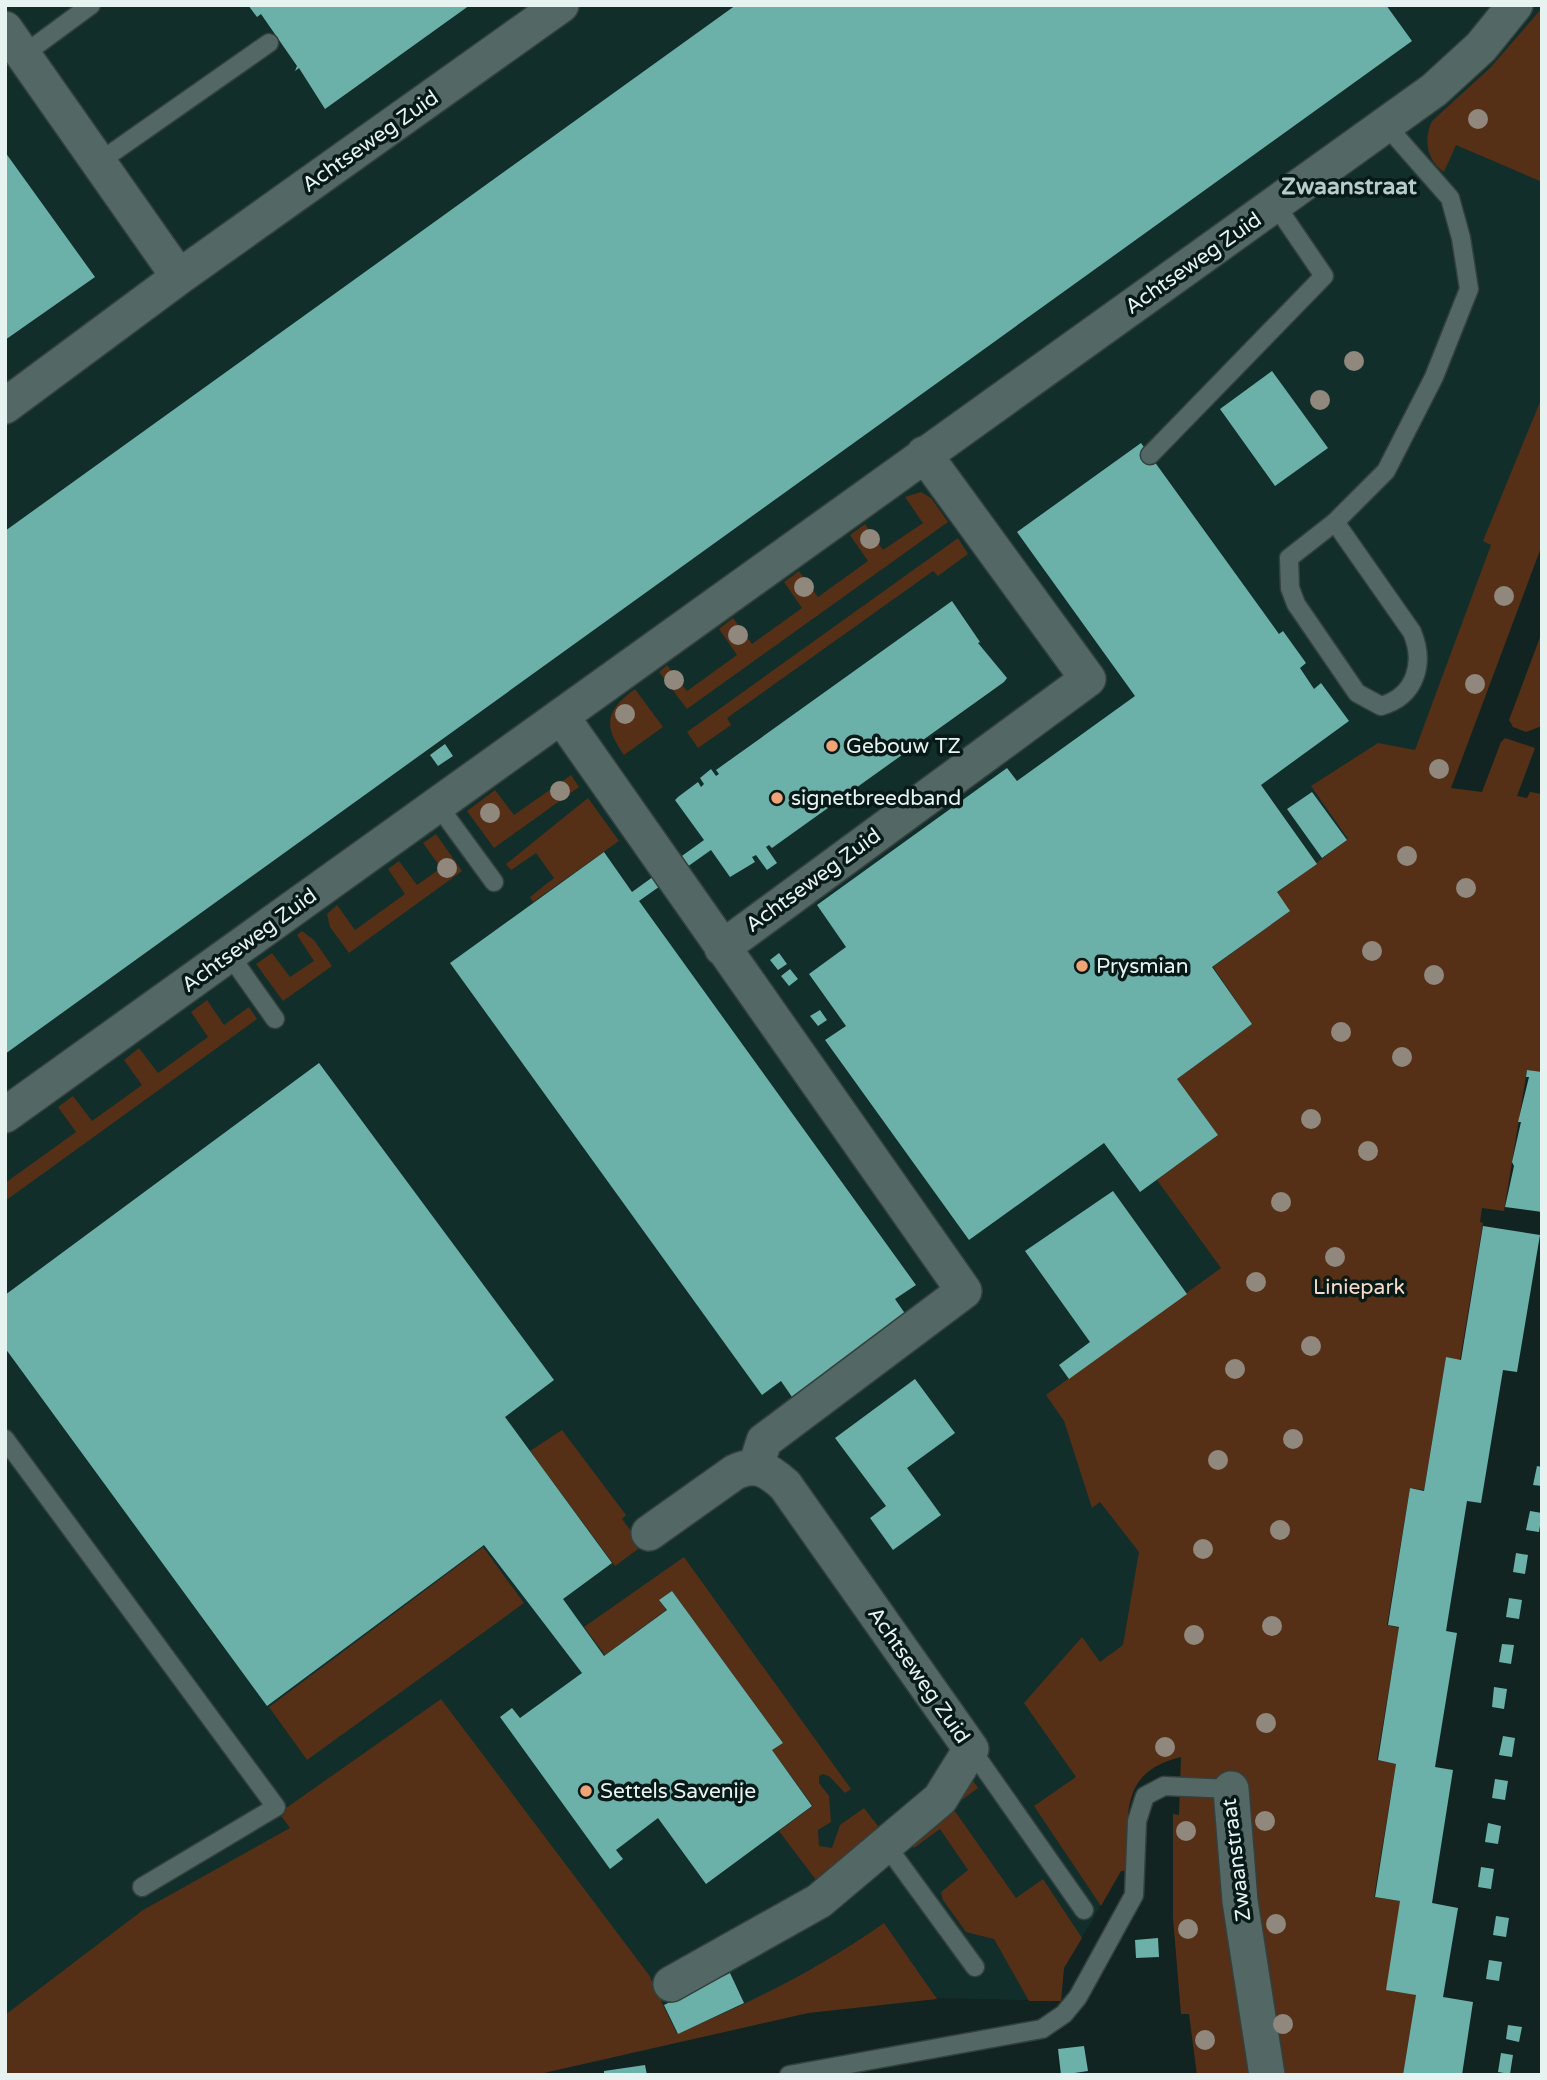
<svg xmlns="http://www.w3.org/2000/svg" width="1547" height="2080" font-family="'Varela Round',sans-serif">
  <style>
    .built { fill: #112e2b }
    .green { fill: #562f17 }
    .building { fill: #6cb1a9 }
    .lines { fill: none; stroke-linecap: round; stroke-linejoin: round }
    .service-casing { stroke: #33403e; stroke-width: 21 }
    .minor-casing { stroke: #33403e; stroke-width: 38 }
    .service { stroke: #536764; stroke-width: 18 }
    .minor { stroke: #536764; stroke-width: 35 }
    .tree { fill: #90887d }
    .poi-dot { fill: #efa376; stroke: #071a18; stroke-width: 2.5 }
    .labels { text-anchor: middle; stroke-width: 7; stroke-linejoin: round; paint-order: stroke }
    .street-label { font-size: 21px; fill: #e7f3f1; stroke: #071a18 }
    .poi-label { font-size: 21px; fill: #e7f3f1; stroke: #071a18; text-anchor: start }
    .park-label { font-size: 21px; fill: #f8dac9; stroke: #071a18 }
    .neighbourhood-label { font-size: 23px; font-weight: bold; fill: #b5ccc9; stroke: #071a18 }
  </style>
  <rect width="100%" height="100%" fill="#112421"/>
  <path class="built" d="M 5,5 L 1542,5 L 1542,412 L 1465,618 L 1104,1804 L 1121,1871 L 1064,1968 L 1061,2001 L 941,1998 L 857,2005 L 808,2013 L 535,2075 L 5,2075 Z"/>
  <path class="green" d="M 1542,8 L 1542,182 L 1456,145 L 1444,172 C 1427,161 1423,139 1432,121 L 1490,68 Z
    M 1542,397 L 1542,545 L 1451,788 L 1482,792 L 1501,742 L 1505,738 L 1535,748 L 1517,796 L 1527,798 L 1530,792 L 1542,794 L 1542,1072 L 1527,1070 L 1504,1211 L 1482,1208 L 1480,1222 L 1483,1223 L 1460,1360 L 1446,1357 L 1424,1490 L 1410,1488 L 1387,1625 L 1399,1628 L 1377,1760 L 1396,1764 L 1374,1897 L 1400,1901 L 1416,1995 L 1403,2075 L 1197,2075 L 1189,2014 L 1181,2014 L 1173,1918 L 1173,1814 L 1179,1815 L 1181,1757 C 1117,1772 1129,1818 1126,1871 L 1121,1871 L 1101,1906 L 1034,1806 L 1076,1777 L 1024,1703 L 1082,1637 L 1100,1662 L 1123,1645 L 1139,1552 L 1100,1502 L 1092,1508 L 1064,1421 L 1046,1395 L 1221,1268 L 1157,1180 L 1218,1135 L 1177,1079 L 1252,1024 L 1213,967 L 1290,911 L 1277,893 L 1348,839 L 1311,786 L 1378,743 L 1415,750 L 1491,545 L 1483,541 Z
    M 921,492 L 931,498 L 948,522 L 687,709 L 659,672 L 667,665 L 687,691 L 737,655 L 719,629 L 733,618 L 752,644 L 802,608 L 784,582 L 799,571 L 818,597 L 868,561 L 850,535 L 865,524 L 883,550 L 923,523 L 905,497 Z
    M 958,538 L 968,554 L 938,576 L 933,571 L 727,718 L 731,725 L 698,748 L 687,732 Z
    M 1542,632 L 1542,726 L 1526,732 L 1513,727 L 1509,720 Z
    M 635,689 L 663,727 L 624,755 C 603,725 605,711 635,689 Z
    M 571,775 L 579,787 L 494,848 L 467,811 L 495,790 L 514,815 Z
    M 588,798 L 619,841 L 533,902 L 530,897 L 554,878 L 536,853 L 511,870 L 506,864 Z
    M 436,834 L 462,871 L 349,953 L 330,927 L 327,914 L 337,905 L 355,930 L 405,894 L 388,869 L 399,861 L 417,885 L 441,868 L 423,843 Z
    M 302,931 L 314,940 L 332,966 L 283,1001 L 256,964 L 272,953 L 290,977 L 314,961 L 297,935 Z
    M 207,1000 L 224,1025 L 249,1007 L 257,1019 L 5,1201 L 5,1183 L 76,1132 L 58,1107 L 73,1096 L 92,1121 L 142,1085 L 124,1060 L 139,1048 L 158,1073 L 208,1037 L 191,1012 Z
    M 562,1430 L 626,1515 L 622,1519 L 642,1546 L 615,1566 L 530,1451 Z
    M 483,1547 L 524,1603 L 307,1760 L 269,1707 Z
    M 684,1557 L 851,1789 L 845,1793 L 830,1777 L 823,1774 L 819,1776 L 819,1783 L 829,1796 L 831,1822 L 818,1830 L 819,1846 L 832,1848 L 840,1825 L 864,1808 L 878,1826 L 903,1809 L 819,1884 L 779,1831 L 813,1806 L 772,1750 L 783,1743 L 672,1591 L 659,1600 L 666,1610 L 605,1655 L 584,1627 Z
    M 441,1699 L 649,1975 L 677,2034 C 750,2003 819,1969 884,1923 L 937,1999 L 808,2013 L 535,2075 L 5,2075 L 5,2015 L 143,1910 L 290,1828 L 279,1813 Z
    M 971,1778 L 978,1788 L 952,1807 L 1016,1898 L 1043,1879 L 1082,1938 L 1064,1968 L 1061,2001 L 1029,2001 L 994,1939 L 966,1932 L 943,1900 L 941,1892 L 968,1870 L 940,1829 L 914,1848 L 910,1843 Z"/>
  <path class="building" d="M 248,5 L 470,5 L 325,109 L 299,68 L 295,71 L 297,66 L 261,14 L 257,17 Z
    M 736,5 L 1386,5 L 1412,41 L 5,1054 L 5,531 Z
    M 5,152 L 95,277 L 5,340 Z
    M 1272,371 L 1328,448 L 1275,486 L 1220,409 Z
    M 1141,443 L 1279,634 L 1283,631 L 1306,663 L 1300,668 L 1314,689 L 1321,683 L 1349,721 L 1261,785 L 1317,864 L 1277,892 L 1290,911 L 1212,967 L 1252,1024 L 1177,1079 L 1218,1135 L 1140,1192 L 1104,1143 L 969,1240 L 825,1040 L 846,1026 L 809,974 L 846,947 L 817,905 L 1007,768 L 1017,781 L 1135,696 L 1017,532 Z
    M 952,601 L 980,642 L 978,643 L 1007,678 L 1004,682 L 772,848 L 769,845 L 766,847 L 777,863 L 767,870 L 756,855 L 752,857 L 755,862 L 730,877 L 711,850 L 639,901 L 916,1285 L 895,1299 L 906,1315 L 792,1397 L 781,1381 L 762,1395 L 450,963 L 604,852 L 632,892 L 704,840 L 675,800 L 678,797 L 698,782 L 701,787 L 704,784 L 700,778 L 711,769 L 716,776 L 719,774 L 716,770 Z
    M 445,744 L 453,756 L 438,766 L 430,755 Z
    M 1312,792 L 1347,840 L 1322,858 L 1287,809 Z
    M 779,953 L 787,964 L 778,970 L 770,960 Z
    M 790,969 L 798,979 L 789,986 L 781,976 Z
    M 820,1010 L 827,1020 L 818,1026 L 810,1016 Z
    M 319,1063 L 554,1380 L 505,1417 L 612,1563 L 563,1599 L 604,1656 L 667,1610 L 659,1600 L 672,1591 L 783,1743 L 772,1750 L 812,1806 L 706,1884 L 658,1818 L 616,1850 L 623,1859 L 610,1869 L 500,1717 L 512,1708 L 520,1718 L 582,1673 L 484,1545 L 267,1706 L 5,1348 L 5,1295 Z
    M 1527,1070 L 1542,1072 L 1542,1212 L 1505,1207 L 1514,1166 L 1512,1162 L 1521,1122 L 1518,1122 L 1529,1077 L 1526,1077 Z
    M 1113,1191 L 1187,1294 L 1069,1379 L 1059,1365 L 1090,1342 L 1025,1251 Z
    M 1483,1226 L 1540,1235 L 1517,1372 L 1503,1370 L 1481,1503 L 1467,1501 L 1446,1631 L 1457,1633 L 1435,1767 L 1453,1770 L 1432,1903 L 1458,1908 L 1443,1997 L 1473,2002 L 1462,2075 L 1403,2075 L 1416,1995 L 1386,1990 L 1400,1901 L 1375,1897 L 1396,1764 L 1378,1760 L 1399,1627 L 1388,1625 L 1410,1488 L 1424,1491 L 1446,1357 L 1461,1360 Z
    M 915,1379 L 955,1433 L 907,1468 L 941,1515 L 893,1550 L 870,1518 L 886,1506 L 835,1438 Z
    M 1537,1466 L 1542,1467 L 1542,1486 L 1533,1485 Z
    M 1530,1511 L 1542,1513 L 1539,1532 L 1526,1530 Z
    M 1516,1553 L 1528,1555 L 1525,1574 L 1513,1572 Z
    M 1509,1598 L 1522,1600 L 1519,1619 L 1506,1617 Z
    M 1502,1644 L 1514,1645 L 1511,1664 L 1499,1662 Z
    M 1494,1687 L 1507,1689 L 1504,1709 L 1492,1707 Z
    M 1503,1736 L 1515,1738 L 1512,1757 L 1499,1755 Z
    M 1495,1779 L 1508,1781 L 1505,1800 L 1492,1798 Z
    M 1488,1823 L 1501,1826 L 1498,1844 L 1485,1842 Z
    M 1481,1867 L 1494,1869 L 1491,1889 L 1478,1887 Z
    M 1496,1916 L 1509,1918 L 1506,1937 L 1493,1935 Z
    M 1158,1938 L 1159,1957 L 1136,1958 L 1135,1940 Z
    M 1489,1960 L 1502,1962 L 1499,1981 L 1486,1979 Z
    M 730,1973 L 744,2003 L 678,2034 L 664,2005 Z
    M 1508,2025 L 1522,2027 L 1519,2042 L 1506,2039 Z
    M 1084,2046 L 1088,2071 L 1061,2075 L 1058,2049 Z
    M 1501,2053 L 1513,2055 L 1510,2074 L 1498,2072 Z
    M 645,2065 L 647,2075 L 604,2075 L 604,2071 Z"/>
  <g class="lines">
    <g class="service-casing">
      <path id="service" d="M 23,55 L 91,5
        M 99,162 L 269,43
        M 1150,455 L 1324,276 L 1275,204
        M 1335,522 L 1412,632 C 1425,663 1416,696 1381,706 L 1357,693 L 1296,604 L 1290,588 L 1289,558 L 1335,522 L 1386,471 L 1434,377 L 1469,289 L 1461,238 L 1450,198 L 1385,124
        M 437,804 L 494,882
        M 229,954 L 275,1019
        M 5,1439 L 276,1807 L 142,1887
        M 971,1749 L 1084,1910
        M 886,1845 L 975,1967
        M 789,2075 L 1042,2029 L 1064,2014 L 1078,1997 L 1134,1895 L 1137,1821 L 1145,1796 L 1164,1786 L 1231,1789"/>
    </g>
    <g class="minor-casing">
      <path id="minor" d="M 5,29 L 179,277
        M 5,406 L 179,277 L 561,5
        M 561,716 L 964,1291 L 764,1441 L 756,1466
        M 722,948 L 1088,679 L 924,454
        M 5,1115 L 1434,90 L 1481,47 L 1515,5
        M 649,1533 L 735,1472 C 756,1462 768,1470 785,1485 L 971,1749 L 940,1799 L 819,1901 L 671,1984
        M 1231,1789 L 1240,1901 L 1267,2075"/>
    </g>
    <use href="#service" class="service"/>
    <use href="#minor" class="minor"/>
  </g>
  <g class="tree">
    <circle cx="1478" cy="119" r="10"/>
    <circle cx="1354" cy="361" r="10"/>
    <circle cx="1320" cy="400" r="10"/>
    <circle cx="870" cy="539" r="10"/>
    <circle cx="804" cy="587" r="10"/>
    <circle cx="1504" cy="596" r="10"/>
    <circle cx="738" cy="635" r="10"/>
    <circle cx="674" cy="680" r="10"/>
    <circle cx="1475" cy="684" r="10"/>
    <circle cx="625" cy="714" r="10"/>
    <circle cx="1439" cy="769" r="10"/>
    <circle cx="560" cy="791" r="10"/>
    <circle cx="490" cy="813" r="10"/>
    <circle cx="1407" cy="856" r="10"/>
    <circle cx="447" cy="868" r="10"/>
    <circle cx="1466" cy="888" r="10"/>
    <circle cx="1372" cy="951" r="10"/>
    <circle cx="1434" cy="975" r="10"/>
    <circle cx="1341" cy="1032" r="10"/>
    <circle cx="1402" cy="1057" r="10"/>
    <circle cx="1311" cy="1119" r="10"/>
    <circle cx="1368" cy="1151" r="10"/>
    <circle cx="1281" cy="1202" r="10"/>
    <circle cx="1335" cy="1257" r="10"/>
    <circle cx="1256" cy="1282" r="10"/>
    <circle cx="1311" cy="1346" r="10"/>
    <circle cx="1235" cy="1369" r="10"/>
    <circle cx="1293" cy="1439" r="10"/>
    <circle cx="1218" cy="1460" r="10"/>
    <circle cx="1280" cy="1530" r="10"/>
    <circle cx="1203" cy="1549" r="10"/>
    <circle cx="1272" cy="1626" r="10"/>
    <circle cx="1194" cy="1635" r="10"/>
    <circle cx="1266" cy="1723" r="10"/>
    <circle cx="1165" cy="1747" r="10"/>
    <circle cx="1265" cy="1821" r="10"/>
    <circle cx="1186" cy="1831" r="10"/>
    <circle cx="1276" cy="1924" r="10"/>
    <circle cx="1188" cy="1929" r="10"/>
    <circle cx="1283" cy="2024" r="10"/>
    <circle cx="1205" cy="2040" r="10"/>
  </g>
  <g class="poi-dot">
    <circle cx="832" cy="746" r="7"/>
    <circle cx="777" cy="798" r="7"/>
    <circle cx="1082" cy="966" r="7"/>
    <circle cx="586" cy="1791" r="7"/>
  </g>
  <g class="labels">
    <g class="street-label">
      <text transform="translate(370 141) rotate(-35)" y="7">Achtseweg Zuid</text>
      <text transform="translate(1193 263) rotate(-35)" y="7">Achtseweg Zuid</text>
      <text transform="translate(813 880) rotate(-36)" y="7">Achtseweg Zuid</text>
      <text transform="translate(249 940) rotate(-36)" y="7">Achtseweg Zuid</text>
      <text transform="translate(919 1675) rotate(55)" y="7">Achtseweg Zuid</text>
      <text transform="translate(1236 1860) rotate(-97)" y="7">Zwaanstraat</text>
    </g>
    <g class="poi-label">
      <text x="846" y="753">Gebouw TZ</text>
      <text x="791" y="805">signetbreedband</text>
      <text x="1096" y="973">Prysmian</text>
      <text x="600" y="1798">Settels Savenije</text>
    </g>
    <g class="park-label">
      <text x="1359" y="1294">Liniepark</text>
    </g>
    <g class="neighbourhood-label">
      <text x="1349" y="194">Zwaanstraat</text>
    </g>
  </g>
  <rect width="1547" height="2080" fill="none" stroke="#e7f3f1" stroke-width="14"/>
</svg>
